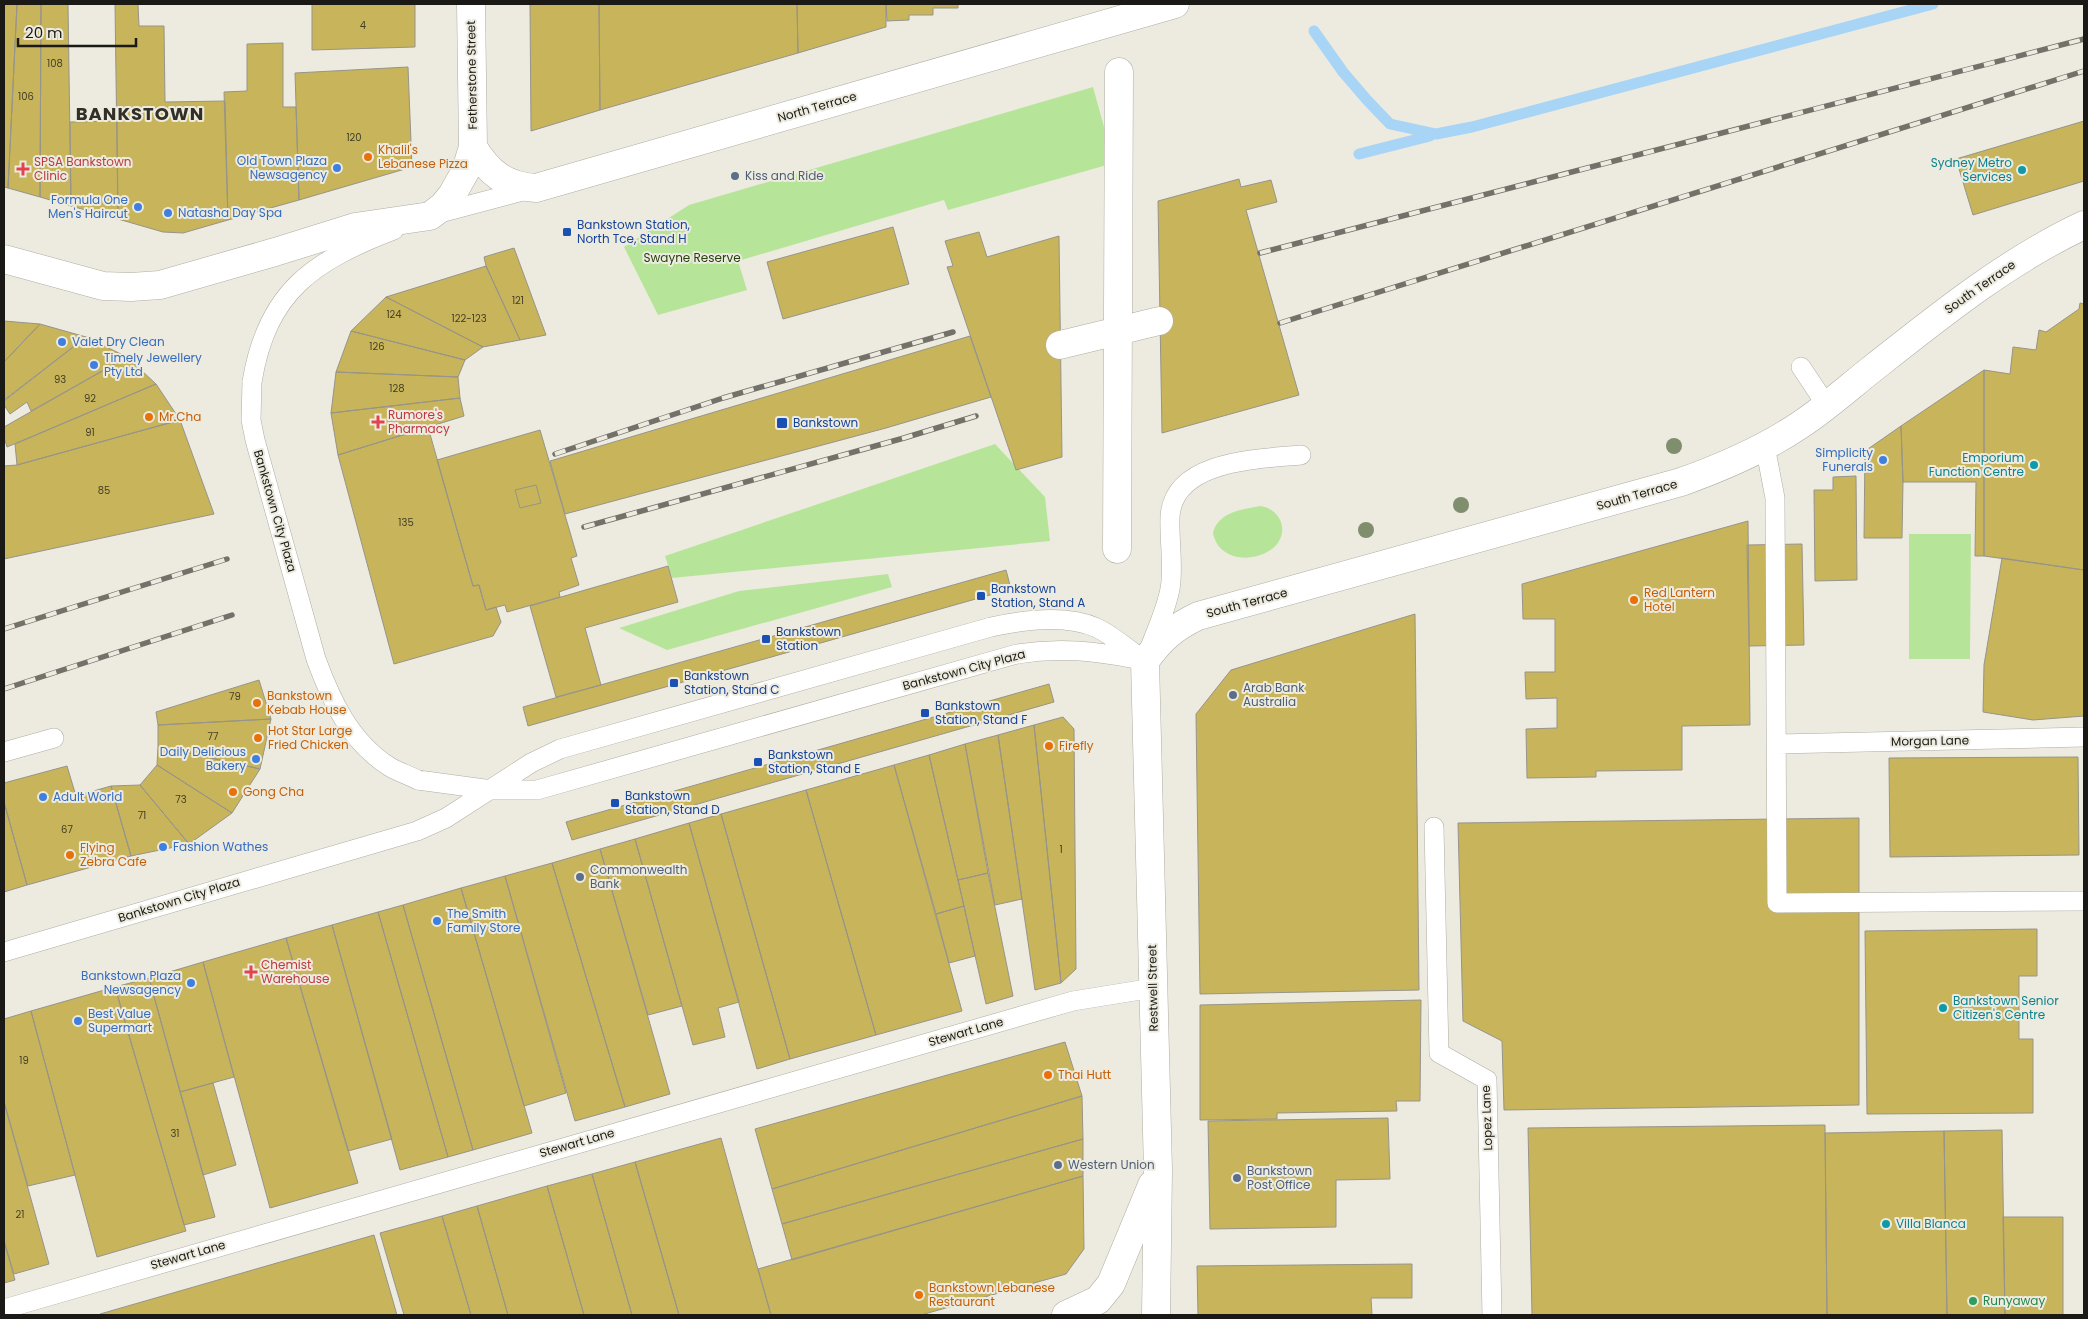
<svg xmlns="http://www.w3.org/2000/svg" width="2088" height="1319" font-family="Poppins,sans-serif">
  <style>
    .green { fill: #b6e59a }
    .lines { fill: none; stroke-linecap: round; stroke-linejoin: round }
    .stream { stroke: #a8d4f6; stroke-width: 11 }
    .building { fill: #c7b45b; stroke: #97948a }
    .service-casing { stroke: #afada2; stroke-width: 20 }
    .pedestrian-casing { stroke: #afada2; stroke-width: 29 }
    .minor-casing { stroke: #afada2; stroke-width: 29 }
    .tertiary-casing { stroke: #afada2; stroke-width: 29 }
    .service { stroke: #fff; stroke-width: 19 }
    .pedestrian { stroke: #fff; stroke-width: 28 }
    .minor { stroke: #fff; stroke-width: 28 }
    .tertiary { stroke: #fff; stroke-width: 28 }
    .rail-casing { stroke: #73716a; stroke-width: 5.5 }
    .rail { stroke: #edebdf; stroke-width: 4; stroke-dasharray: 11; stroke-linecap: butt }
    .service-bridge-casing { stroke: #afada2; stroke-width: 20; stroke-linecap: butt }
    .service-bridge { stroke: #fff; stroke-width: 19 }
    .tree { fill: #7f8e6c }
    .food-dot { fill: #e8710a; stroke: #edebdf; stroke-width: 2 }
    .shop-dot { fill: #3f7fe0; stroke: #edebdf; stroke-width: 2 }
    .health-dot { fill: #e0444e; stroke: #edebdf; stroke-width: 2 }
    .culture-dot { fill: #0f9aa8; stroke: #edebdf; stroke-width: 2 }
    .service-dot { fill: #5c6f8a; stroke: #edebdf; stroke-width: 2 }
    .transit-dot { fill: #1a4fb4; stroke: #edebdf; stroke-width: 2 }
    .leisure-dot { fill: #2e9e5b; stroke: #edebdf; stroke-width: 2 }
    .labels { text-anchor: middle; stroke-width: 4; stroke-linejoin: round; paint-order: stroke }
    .number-label { font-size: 10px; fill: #454026 }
    .street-label { font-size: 12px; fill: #1a1915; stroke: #edebdf }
    .food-label { font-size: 12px; fill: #c56008; stroke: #edebdf; text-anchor: start }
    .shop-label { font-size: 12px; fill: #366cbe; stroke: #edebdf; text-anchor: start }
    .health-label { font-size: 12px; fill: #be3a42; stroke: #edebdf; text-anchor: start }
    .culture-label { font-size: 12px; fill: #0d838f; stroke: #edebdf; text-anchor: end }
    .service-label { font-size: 12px; fill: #4e5e75; stroke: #edebdf; text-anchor: start }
    .transit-label { font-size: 12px; fill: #164399; stroke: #edebdf; text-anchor: start }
    .park-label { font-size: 12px; fill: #25420e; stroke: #edebdf }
    .leisure-label { font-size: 12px; fill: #27864d; stroke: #edebdf; text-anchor: start }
    .district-label { font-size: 18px; font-weight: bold; letter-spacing: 1px; fill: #312f26; stroke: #edebdf }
  </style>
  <rect width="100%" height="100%" fill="#edebdf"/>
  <path class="green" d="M 1093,87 L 1114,163 L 948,210 L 944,200 L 738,261 L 747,290 L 658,315 L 624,247 L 689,205 Z
    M 995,444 L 1045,497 L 1050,541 L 672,578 L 665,556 Z
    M 1261,506 C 1283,510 1290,535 1272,549 C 1251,564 1218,560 1213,533 C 1218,512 1243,509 1261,506 Z
    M 1909,534 L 1971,534 L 1970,659 L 1909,659 Z
    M 888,574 L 892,587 L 667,650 L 619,628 L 739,591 Z"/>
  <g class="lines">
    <path class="stream" d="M 1314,31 L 1343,72 L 1367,100 L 1390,124 L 1436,134 L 1472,127 L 1933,4
      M 1359,154 L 1430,136"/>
  </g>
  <path class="building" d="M 4,4 L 17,4 L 8,188 L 4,187 Z
    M 17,4 L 41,4 L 40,197 L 8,188 Z
    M 41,4 L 68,4 L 71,206 L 40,197 Z
    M 115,4 L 138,4 L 139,26 L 164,26 L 165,102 L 225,101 L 228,220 L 183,233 L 163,232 L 118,219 Z
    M 312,4 L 415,4 L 415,47 L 312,50 Z
    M 530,4 L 599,4 L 600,110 L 531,131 Z
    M 599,4 L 797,4 L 798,53 L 600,110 Z
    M 797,4 L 886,4 L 886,27 L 798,53 Z
    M 886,4 L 958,4 L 958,8 L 933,8 L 933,15 L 909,15 L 909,20 L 887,21 Z
    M 283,43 L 283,107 L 296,107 L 299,200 L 228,220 L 224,92 L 247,91 L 247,44 Z
    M 408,67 L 412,167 L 299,200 L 295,73 Z
    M 117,121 L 118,219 L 71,206 L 70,122 Z
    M 2084,121 L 2084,181 L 1973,215 L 1956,159 Z
    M 1239,179 L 1241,187 L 1271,180 L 1277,202 L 1246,210 L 1299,395 L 1162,433 L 1158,201 Z
    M 893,227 L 909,284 L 783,319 L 767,262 Z
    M 979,232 L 987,257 L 1059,236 L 1062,457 L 1016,470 L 947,267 L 953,266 L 945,241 Z
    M 514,248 L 546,335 L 520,340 L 486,266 L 484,257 Z
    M 486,266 L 520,340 L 483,347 L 386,297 Z
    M 386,297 L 483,347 L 465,360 L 351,331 Z
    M 2080,303 L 2084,304 L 2084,570 L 1984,556 L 1984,370 L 2010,374 L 2013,347 L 2036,350 L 2039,330 L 2046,332 L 2079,309 Z
    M 4,321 L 40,324 L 4,362 Z
    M 40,324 L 86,337 L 4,400 L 4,362 Z
    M 351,331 L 465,360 L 458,377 L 336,372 Z
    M 970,336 L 991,397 L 886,428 L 565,514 L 550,461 Z
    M 86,337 L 127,357 L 31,411 L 27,402 L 10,414 L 4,405 L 4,401 Z
    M 127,357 L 156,384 L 7,447 L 4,437 L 4,427 Z
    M 1984,370 L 1984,556 L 1975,556 L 1976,482 L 1903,482 L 1901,426 Z
    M 336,372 L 458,377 L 460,398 L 331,413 Z
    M 156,384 L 180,420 L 17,465 L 15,444 Z
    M 460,398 L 464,416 L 338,455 L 331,413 Z
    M 180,420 L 214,514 L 4,559 L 4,466 L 17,465 Z
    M 1901,426 L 1903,482 L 1902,538 L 1864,538 L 1865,451 Z
    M 428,427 L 473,586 L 479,585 L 486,610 L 496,607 L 501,622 L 493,636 L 394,664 L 338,455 Z
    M 540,430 L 577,556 L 571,558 L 579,585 L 559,592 L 560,597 L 507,612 L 505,605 L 486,610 L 479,585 L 473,586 L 437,460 Z
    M 1856,476 L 1857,580 L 1815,581 L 1814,490 L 1833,490 L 1833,477 Z
    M 536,485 L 541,503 L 520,508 L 515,490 Z
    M 1748,521 L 1750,725 L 1682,726 L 1682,770 L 1596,771 L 1596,777 L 1527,778 L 1526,729 L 1557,728 L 1557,698 L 1526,699 L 1525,672 L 1555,672 L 1555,619 L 1523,619 L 1522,584 Z
    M 1802,544 L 1804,645 L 1749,646 L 1747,545 Z
    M 2002,558 L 2084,570 L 2084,716 L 2033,720 L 1983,712 L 1984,665 Z
    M 668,566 L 678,602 L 585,628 L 601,685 L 556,697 L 530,606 Z
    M 1006,570 L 1011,589 L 528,726 L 523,707 Z
    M 1415,614 L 1419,990 L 1200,994 L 1196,714 L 1231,670 Z
    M 259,680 L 271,719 L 158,725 L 156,712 Z
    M 1049,684 L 1054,702 L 572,840 L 566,822 Z
    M 1063,717 L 1074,729 L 1076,969 L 1061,983 L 1034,725 Z
    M 271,719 L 260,769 L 158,746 L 158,725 Z
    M 1034,725 L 1061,983 L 1035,990 L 998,735 Z
    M 998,735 L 1022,899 L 995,905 L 965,744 Z
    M 965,744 L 988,873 L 958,880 L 929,755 Z
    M 158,746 L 260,769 L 232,813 L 157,765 Z
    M 929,755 L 964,906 L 936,914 L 894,765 Z
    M 2078,757 L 2079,855 L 1890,857 L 1889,758 Z
    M 157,765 L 232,813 L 189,844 L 140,785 Z
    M 894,765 L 962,1011 L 876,1035 L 806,790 Z
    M 67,766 L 76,796 L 111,786 L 131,856 L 27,885 L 4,802 L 4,783 Z
    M 140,785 L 189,844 L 131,856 L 111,786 Z
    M 806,790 L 876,1035 L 790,1059 L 721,814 Z
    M 4,802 L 27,885 L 4,892 Z
    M 721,814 L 790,1059 L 757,1069 L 689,823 Z
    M 1859,818 L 1859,1105 L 1504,1110 L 1502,1041 L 1463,1021 L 1458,823 Z
    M 689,823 L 739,1002 L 718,1008 L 725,1037 L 693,1045 L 635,839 Z
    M 635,839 L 682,1006 L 648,1015 L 600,849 Z
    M 600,849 L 670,1094 L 625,1107 L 552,863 Z
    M 552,863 L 625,1107 L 575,1121 L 505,876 Z
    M 988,873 L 1013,996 L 986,1004 L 958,880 Z
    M 505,876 L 566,1093 L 524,1106 L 461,888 Z
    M 461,888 L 532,1133 L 473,1150 L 403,905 Z
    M 403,905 L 473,1150 L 448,1157 L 378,912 Z
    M 964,906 L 975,956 L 949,963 L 936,914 Z
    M 378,912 L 448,1157 L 400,1170 L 332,925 Z
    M 332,925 L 392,1139 L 348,1151 L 286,938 Z
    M 2037,929 L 2037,976 L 2019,976 L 2019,1039 L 2033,1039 L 2033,1113 L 1867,1114 L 1865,931 Z
    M 286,938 L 358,1183 L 270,1208 L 203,962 Z
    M 203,962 L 234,1077 L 180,1092 L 149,978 Z
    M 149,978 L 215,1217 L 184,1225 L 115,987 Z
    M 115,987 L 186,1231 L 97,1257 L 31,1011 Z
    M 1421,1000 L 1420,1101 L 1396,1101 L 1397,1111 L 1277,1113 L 1277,1119 L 1200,1120 L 1200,1005 Z
    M 31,1011 L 75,1175 L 28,1186 L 4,1102 L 4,1019 Z
    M 1065,1042 L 1082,1096 L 772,1189 L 755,1129 Z
    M 213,1083 L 236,1165 L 203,1175 L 180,1092 Z
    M 1082,1096 L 1083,1139 L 782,1224 L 772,1189 Z
    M 4,1102 L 49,1264 L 14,1274 L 4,1241 Z
    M 1388,1118 L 1390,1179 L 1336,1180 L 1336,1227 L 1210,1229 L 1208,1121 Z
    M 1825,1125 L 1827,1315 L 1532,1315 L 1528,1128 Z
    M 2002,1130 L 2005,1315 L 1947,1315 L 1944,1131 Z
    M 1944,1131 L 1947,1315 L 1827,1315 L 1825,1133 Z
    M 721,1138 L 741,1210 L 771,1315 L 679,1315 L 635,1162 Z
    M 1083,1139 L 1083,1176 L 792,1260 L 782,1224 Z
    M 635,1162 L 656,1234 L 679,1315 L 632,1315 L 592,1174 Z
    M 592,1174 L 632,1315 L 584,1315 L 547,1186 Z
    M 1083,1176 L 1084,1249 L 1066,1274 L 921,1315 L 771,1315 L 758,1269 Z
    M 547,1186 L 584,1315 L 508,1315 L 477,1206 Z
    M 477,1206 L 508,1315 L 471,1315 L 442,1216 Z
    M 442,1216 L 471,1315 L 404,1315 L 380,1233 Z
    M 2003,1217 L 2063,1217 L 2063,1315 L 2005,1315 Z
    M 374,1235 L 397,1315 L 100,1315 L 100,1314 Z
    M 4,1241 L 15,1280 L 4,1283 Z
    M 1412,1264 L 1412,1298 L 1371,1298 L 1372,1315 L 1198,1315 L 1197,1266 Z"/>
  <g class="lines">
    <g class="service-casing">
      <path id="service" d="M 436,214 L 530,189
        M 1801,367 L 1827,406
        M 252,382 C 267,291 313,261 394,230
        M 1765,446 L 1775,498 L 1777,903 L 2084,901
        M 1149,650 C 1156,631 1166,610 1170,589 C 1174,568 1169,539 1170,517 C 1173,460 1258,459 1301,455
        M 1776,744 L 2084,737
        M 4,752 L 54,738
        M 418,780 L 492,790 L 537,790 L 1017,654 C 1060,647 1094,651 1136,659
        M 1434,827 L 1439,1053 L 1487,1080 L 1492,1315
        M 4,952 L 417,831 L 446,818 L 531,763 L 560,749 L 991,627 C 1023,620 1066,614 1097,628 C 1114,636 1130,651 1145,661
        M 4,1309 L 1073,1001 L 1153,988"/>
    </g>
    <g class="pedestrian-casing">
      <path id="pedestrian" d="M 1060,345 L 1159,321
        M 1117,549 L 1119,72"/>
    </g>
    <g class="minor-casing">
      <path id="minor" d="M 473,147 C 489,173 505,186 536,188 L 1175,4
        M 4,259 L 103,286 L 131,287 L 160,285 L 275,252 L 355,227 L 430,216 L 443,206 L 452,195 L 466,170 L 473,147 L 471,4"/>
    </g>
    <g class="tertiary-casing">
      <path id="tertiary" d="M 1066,1315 L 1098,1300 L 1111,1284 L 1152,1185
        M 1156,1315 L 1158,1170 L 1145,661 C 1161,639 1173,628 1198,616 L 1681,482 C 1723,467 1763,450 1800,425 C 1826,408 1848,388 1872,369 C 1939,316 2007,261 2084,225"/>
    </g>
    <use href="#service" class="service"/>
    <use href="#pedestrian" class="pedestrian"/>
    <use href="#minor" class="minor"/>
    <use href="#tertiary" class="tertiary"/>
    <g class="rail-casing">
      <path id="rail" d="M 1260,253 L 2084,39
        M 1280,323 L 2084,71
        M 555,454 L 723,398 L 953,332
        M 584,527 L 904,438 L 976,416
        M 4,629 L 227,559
        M 4,689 L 232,615"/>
    </g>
    <use href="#rail" class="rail"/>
    <g class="service-bridge-casing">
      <path id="service-bridge" d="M 252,382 L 251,420 L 255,440 L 316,659 C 331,700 350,742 390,767 C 398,772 409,775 418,780"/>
    </g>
    <use href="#service-bridge" class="service-bridge"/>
  </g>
  <g class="tree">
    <circle cx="1674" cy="446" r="8"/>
    <circle cx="1461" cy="505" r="8"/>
    <circle cx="1366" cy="530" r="8"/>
  </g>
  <g class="food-dot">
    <circle cx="368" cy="157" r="5"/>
    <circle cx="149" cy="417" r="5"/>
    <circle cx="1634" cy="600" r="5"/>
    <circle cx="257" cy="703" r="5"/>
    <circle cx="258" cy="738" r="5"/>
    <circle cx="1049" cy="746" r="5"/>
    <circle cx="233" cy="792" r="5"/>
    <circle cx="70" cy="855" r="5"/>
    <circle cx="1048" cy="1075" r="5"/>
    <circle cx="919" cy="1295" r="5"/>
  </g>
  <g class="shop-dot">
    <circle cx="337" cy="168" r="5"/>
    <circle cx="138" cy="207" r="5"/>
    <circle cx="168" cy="213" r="5"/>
    <circle cx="62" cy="342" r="5"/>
    <circle cx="94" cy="365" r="5"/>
    <circle cx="1883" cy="460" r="5"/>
    <circle cx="256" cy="759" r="5"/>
    <circle cx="43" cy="797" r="5"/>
    <circle cx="163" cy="847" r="5"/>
    <circle cx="437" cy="921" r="5"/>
    <circle cx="191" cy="983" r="5"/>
    <circle cx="78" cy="1021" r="5"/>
  </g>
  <g class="health-dot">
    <path d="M20.5 161.5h5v5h5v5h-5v5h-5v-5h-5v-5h5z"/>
    <path d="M375.5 414.5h5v5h5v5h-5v5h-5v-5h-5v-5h5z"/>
    <path d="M248.5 964.5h5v5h5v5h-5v5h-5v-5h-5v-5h5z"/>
  </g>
  <g class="culture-dot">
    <circle cx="2022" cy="170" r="5"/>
    <circle cx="2034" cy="465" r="5"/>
    <circle cx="1943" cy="1008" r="5"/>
    <circle cx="1886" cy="1224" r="5"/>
  </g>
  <g class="service-dot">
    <circle cx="735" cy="176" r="5"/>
    <circle cx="1233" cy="695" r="5"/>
    <circle cx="580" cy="877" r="5"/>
    <circle cx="1058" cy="1165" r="5"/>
    <circle cx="1237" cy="1178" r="5"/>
  </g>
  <g class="transit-dot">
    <rect x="562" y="227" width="10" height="10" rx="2.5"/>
    <rect x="776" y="417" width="12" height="12" rx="2.5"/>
    <rect x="976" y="591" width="10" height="10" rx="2.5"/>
    <rect x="761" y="634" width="10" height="10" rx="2.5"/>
    <rect x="669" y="678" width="10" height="10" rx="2.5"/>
    <rect x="920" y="708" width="10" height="10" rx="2.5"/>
    <rect x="753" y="757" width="10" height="10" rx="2.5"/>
    <rect x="610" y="798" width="10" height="10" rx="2.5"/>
  </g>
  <circle class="leisure-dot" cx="1973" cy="1301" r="5"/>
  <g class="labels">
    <g class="number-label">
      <text x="363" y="29">4</text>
      <text x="55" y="67">108</text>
      <text x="26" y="100">106</text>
      <text x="354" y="141">120</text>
      <text x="518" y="304">121</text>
      <text x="394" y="318">124</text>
      <text x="469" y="322">122-123</text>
      <text x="377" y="350">126</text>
      <text x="60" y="383">93</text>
      <text x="397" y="392">128</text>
      <text x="90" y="402">92</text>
      <text x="90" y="436">91</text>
      <text x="104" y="494">85</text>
      <text x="406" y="526">135</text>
      <text x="235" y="700">79</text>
      <text x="213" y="740">77</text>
      <text x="181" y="803">73</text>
      <text x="142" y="819">71</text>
      <text x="67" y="833">67</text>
      <text x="1061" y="853">1</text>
      <text x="24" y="1064">19</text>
      <text x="175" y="1137">31</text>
      <text x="20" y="1218">21</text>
    </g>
    <g class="street-label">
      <text transform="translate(472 75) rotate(-91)" y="4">Fetherstone Street</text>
      <text transform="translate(817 107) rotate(-16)" y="4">North Terrace</text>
      <text transform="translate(1980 287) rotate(-35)" y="4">South Terrace</text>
      <text transform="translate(1637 495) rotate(-16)" y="4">South Terrace</text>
      <text transform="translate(275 511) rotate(74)" y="4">Bankstown City Plaza</text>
      <text transform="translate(1247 603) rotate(-15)" y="4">South Terrace</text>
      <text transform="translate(964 670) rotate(-15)" y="4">Bankstown City Plaza</text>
      <text transform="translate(1930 741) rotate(-1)" y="4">Morgan Lane</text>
      <text transform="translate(179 900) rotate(-17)" y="4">Bankstown City Plaza</text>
      <text transform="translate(1153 988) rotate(-91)" y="4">Restwell Street</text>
      <text transform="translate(966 1032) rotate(-16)" y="4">Stewart Lane</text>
      <text transform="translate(1487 1118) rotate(-92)" y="4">Lopez Lane</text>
      <text transform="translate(577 1143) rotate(-16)" y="4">Stewart Lane</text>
      <text transform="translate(188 1255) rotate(-16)" y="4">Stewart Lane</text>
    </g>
    <g class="food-label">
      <text x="378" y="154">Khalil's<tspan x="378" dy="14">Lebanese Pizza</tspan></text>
      <text x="159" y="421">Mr.Cha</text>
      <text x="1644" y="597">Red Lantern<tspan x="1644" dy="14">Hotel</tspan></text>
      <text x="267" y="700">Bankstown<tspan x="267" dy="14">Kebab House</tspan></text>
      <text x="268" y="735">Hot Star Large<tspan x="268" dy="14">Fried Chicken</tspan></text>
      <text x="1059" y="750">Firefly</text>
      <text x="243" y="796">Gong Cha</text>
      <text x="80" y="852">Flying<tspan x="80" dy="14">Zebra Cafe</tspan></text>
      <text x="1058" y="1079">Thai Hutt</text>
      <text x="929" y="1292">Bankstown Lebanese<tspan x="929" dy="14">Restaurant</tspan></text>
    </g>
    <g class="shop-label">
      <text x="327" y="165" text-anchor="end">Old Town Plaza<tspan x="327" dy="14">Newsagency</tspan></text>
      <text x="128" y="204" text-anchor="end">Formula One<tspan x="128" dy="14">Men's Haircut</tspan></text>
      <text x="178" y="217">Natasha Day Spa</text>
      <text x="72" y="346">Valet Dry Clean</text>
      <text x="104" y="362">Timely Jewellery<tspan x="104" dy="14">Pty Ltd</tspan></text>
      <text x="1873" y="457" text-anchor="end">Simplicity<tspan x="1873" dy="14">Funerals</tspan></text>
      <text x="246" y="756" text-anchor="end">Daily Delicious<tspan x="246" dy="14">Bakery</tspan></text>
      <text x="53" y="801">Adult World</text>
      <text x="173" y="851">Fashion Wathes</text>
      <text x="447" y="918">The Smith<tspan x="447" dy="14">Family Store</tspan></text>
      <text x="181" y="980" text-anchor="end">Bankstown Plaza<tspan x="181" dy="14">Newsagency</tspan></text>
      <text x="88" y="1018">Best Value<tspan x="88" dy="14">Supermart</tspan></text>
    </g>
    <g class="health-label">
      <text x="34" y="166">SPSA Bankstown<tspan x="34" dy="14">Clinic</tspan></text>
      <text x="388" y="419">Rumore's<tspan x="388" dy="14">Pharmacy</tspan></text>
      <text x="261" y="969">Chemist<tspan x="261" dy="14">Warehouse</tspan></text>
    </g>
    <g class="culture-label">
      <text x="2012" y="167">Sydney Metro<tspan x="2012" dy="14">Services</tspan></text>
      <text x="2024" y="462">Emporium<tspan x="2024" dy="14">Function Centre</tspan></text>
      <text x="1953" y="1005" text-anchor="start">Bankstown Senior<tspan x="1953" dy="14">Citizen's Centre</tspan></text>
      <text x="1896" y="1228" text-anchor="start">Villa Blanca</text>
    </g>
    <g class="service-label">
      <text x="745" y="180">Kiss and Ride</text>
      <text x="1243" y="692">Arab Bank<tspan x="1243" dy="14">Australia</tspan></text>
      <text x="590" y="874">Commonwealth<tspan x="590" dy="14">Bank</tspan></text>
      <text x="1068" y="1169">Western Union</text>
      <text x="1247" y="1175">Bankstown<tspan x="1247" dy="14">Post Office</tspan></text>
    </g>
    <g class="transit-label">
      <text x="577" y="229">Bankstown Station,<tspan x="577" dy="14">North Tce, Stand H</tspan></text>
      <text x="793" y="427">Bankstown</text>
      <text x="991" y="593">Bankstown<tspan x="991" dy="14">Station, Stand A</tspan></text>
      <text x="776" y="636">Bankstown<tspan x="776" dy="14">Station</tspan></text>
      <text x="684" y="680">Bankstown<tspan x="684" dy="14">Station, Stand C</tspan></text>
      <text x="935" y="710">Bankstown<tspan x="935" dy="14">Station, Stand F</tspan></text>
      <text x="768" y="759">Bankstown<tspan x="768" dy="14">Station, Stand E</tspan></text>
      <text x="625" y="800">Bankstown<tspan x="625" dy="14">Station, Stand D</tspan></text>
    </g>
    <g class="park-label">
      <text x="692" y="262">Swayne Reserve</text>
    </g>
    <g class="leisure-label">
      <text x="1983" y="1305">Runyaway</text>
    </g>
    <g class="district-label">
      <text x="140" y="120">BANKSTOWN</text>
    </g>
  </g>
  <rect width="2088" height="1319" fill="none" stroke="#1a1915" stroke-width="10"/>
  <path d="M18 38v8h118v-8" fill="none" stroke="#1a1915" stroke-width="2.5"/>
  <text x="25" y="38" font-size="15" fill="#1a1915" stroke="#edebdf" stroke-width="4" paint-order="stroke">20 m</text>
</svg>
